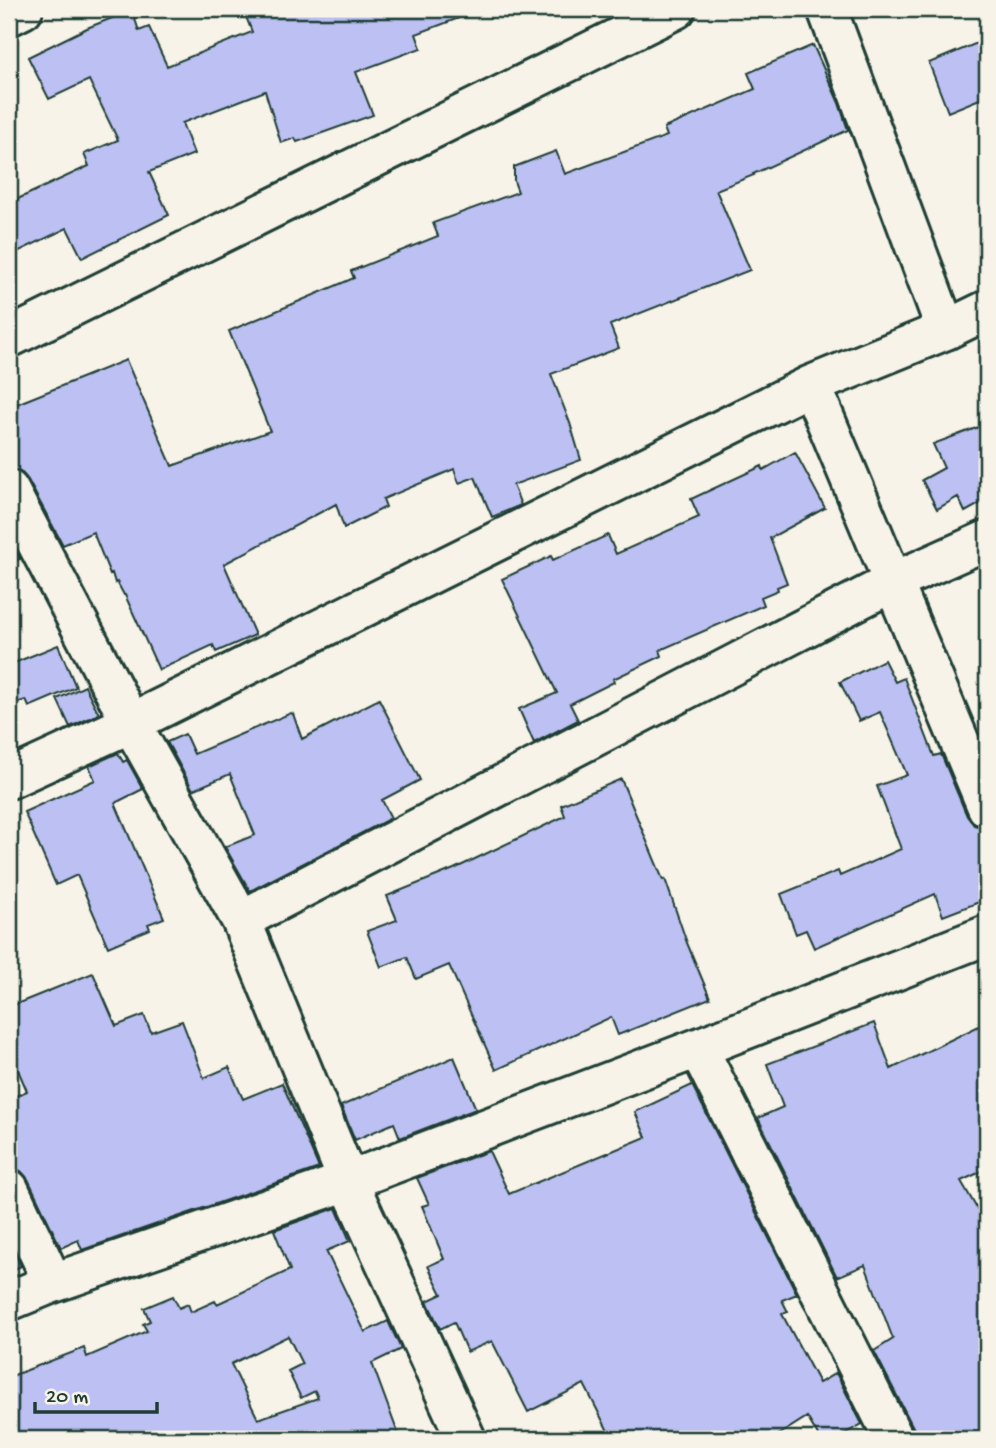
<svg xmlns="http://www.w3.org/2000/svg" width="996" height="1448" font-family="'Gochi Hand',sans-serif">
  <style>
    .building { fill: #bcc0f2; stroke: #1f3d34; stroke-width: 2; fill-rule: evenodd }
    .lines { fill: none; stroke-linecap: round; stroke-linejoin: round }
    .street-casing { stroke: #1f3d34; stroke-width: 44 }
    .street { stroke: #f7f3e8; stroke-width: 38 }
  </style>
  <rect width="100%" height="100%" fill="#f7f3e8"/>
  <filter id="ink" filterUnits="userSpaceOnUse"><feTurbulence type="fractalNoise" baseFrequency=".0143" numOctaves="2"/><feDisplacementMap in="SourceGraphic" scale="14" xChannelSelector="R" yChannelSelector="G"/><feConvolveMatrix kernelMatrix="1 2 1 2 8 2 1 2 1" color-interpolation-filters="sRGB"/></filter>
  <g filter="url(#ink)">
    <path class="building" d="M 243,9 L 475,9 L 475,12 L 416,34 L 421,48 L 356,72 L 373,115 L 297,142 L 295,138 L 281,143 L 265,91 L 182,123 L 194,154 L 149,172 L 169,215 L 82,258 L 67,228 L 9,256 L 9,203 L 89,166 L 84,154 L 118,140 L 89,80 L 49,99 L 28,57 L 87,28 L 132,10 L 139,31 L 149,27 L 167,66 L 252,32 Z
      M 987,39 L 987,96 L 948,112 L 929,63 Z
      M 813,45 L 839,103 L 848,130 L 753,174 L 754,175 L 716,190 L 750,270 L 610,325 L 619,348 L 551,374 L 570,423 L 581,460 L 513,485 L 521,505 L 492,517 L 475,477 L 459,483 L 454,469 L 383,499 L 386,507 L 344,528 L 336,504 L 224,564 L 255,635 L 216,652 L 213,645 L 159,670 L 125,595 L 124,595 L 117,582 L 115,583 L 112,573 L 110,574 L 93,532 L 63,545 L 28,480 L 20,471 L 9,468 L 9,407 L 126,360 L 172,466 L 270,431 L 229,331 L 354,278 L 351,271 L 438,236 L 433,223 L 518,192 L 514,181 L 514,167 L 556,151 L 565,174 L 667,136 L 664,128 L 755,89 L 748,73 Z
      M 987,424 L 987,500 L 965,512 L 958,497 L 937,509 L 922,480 L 944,468 L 933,444 Z
      M 795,452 L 825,508 L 770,538 L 787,583 L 777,587 L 778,590 L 761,597 L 764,605 L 660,650 L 662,656 L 613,679 L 614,682 L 570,704 L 578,720 L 534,743 L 519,709 L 557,693 L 502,579 L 551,556 L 553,560 L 608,535 L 616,554 L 699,517 L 691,499 L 762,466 L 763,470 Z
      M 9,537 L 20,559 L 9,563 Z
      M 58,645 L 76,687 L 29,707 L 26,700 L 9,705 L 9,665 Z
      M 884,660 L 895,682 L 904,678 L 934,756 L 941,754 L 967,816 L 974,825 L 987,828 L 987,899 L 943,916 L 935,894 L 814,948 L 806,930 L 796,934 L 781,894 L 838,871 L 840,876 L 901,849 L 877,786 L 907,775 L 880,712 L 859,721 L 840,682 Z
      M 85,686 L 99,714 L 70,727 L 57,699 Z
      M 379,699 L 420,780 L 382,800 L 391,818 L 250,891 L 225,847 L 255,835 L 230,774 L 193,790 L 167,742 L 185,734 L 194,754 L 291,713 L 293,714 L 302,739 Z
      M 118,753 L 123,762 L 127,760 L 143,789 L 115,803 L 164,918 L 148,924 L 150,929 L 108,947 L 77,875 L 56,885 L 24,812 L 95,780 L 89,766 Z
      M 621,779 L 663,880 L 665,879 L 687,943 L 710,998 L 618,1035 L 611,1017 L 496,1070 L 449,965 L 416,979 L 407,957 L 381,967 L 367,931 L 397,920 L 387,896 L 454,869 L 565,816 L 561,805 Z
      M 93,973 L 116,1026 L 144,1015 L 151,1032 L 182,1021 L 204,1078 L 229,1067 L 243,1099 L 282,1083 L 319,1168 L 82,1250 L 78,1240 L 61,1248 L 28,1179 L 21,1171 L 9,1167 L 9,1099 L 27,1091 L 9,1049 L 9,1007 Z
      M 987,1022 L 987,1169 L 961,1181 L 987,1226 L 987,1439 L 916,1439 L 914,1429 L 874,1351 L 893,1339 L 865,1265 L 837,1277 L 758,1118 L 783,1107 L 767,1064 L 874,1023 L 891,1069 Z
      M 454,1057 L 476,1109 L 400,1138 L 394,1123 L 355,1140 L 341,1106 Z
      M 692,1085 L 797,1294 L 782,1300 L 788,1312 L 782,1314 L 819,1383 L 836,1373 L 862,1424 L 835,1439 L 820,1439 L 807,1417 L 772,1439 L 612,1439 L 584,1384 L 528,1412 L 492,1341 L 467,1352 L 454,1322 L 440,1329 L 427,1301 L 442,1294 L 428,1266 L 444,1259 L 422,1206 L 429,1204 L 417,1178 L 489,1151 L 509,1194 L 646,1137 L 635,1112 Z
      M 336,1208 L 350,1241 L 326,1251 L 365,1332 L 388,1321 L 401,1349 L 372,1363 L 400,1439 L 9,1439 L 9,1377 L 84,1348 L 87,1357 L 147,1331 L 143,1324 L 150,1321 L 144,1308 L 173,1296 L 179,1308 L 188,1304 L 191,1312 L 215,1301 L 217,1304 L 290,1270 L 274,1230 ZM 288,1336 L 302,1364 L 288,1371 L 301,1398 L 315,1391 L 318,1398 L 258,1419 L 231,1364 Z
      M 9,1240 L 21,1266 L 9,1272 Z"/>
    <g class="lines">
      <g class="street-casing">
        <path id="street" d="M 827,9 L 946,330
          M 9,16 L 23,9
          M 9,338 L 676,9
          M 811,385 L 987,807
          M 9,490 L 131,723 L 241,920 L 348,1181 L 466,1439
          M 9,779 L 131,723 L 811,385 L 946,330 L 987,310
          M 241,920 L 893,582 L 987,540
          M 698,1048 L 894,1439
          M 9,1189 L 53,1283
          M 9,1301 L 53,1283 L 348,1181 L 698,1048 L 987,935"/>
      </g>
      <use href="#street" class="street"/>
    </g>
  </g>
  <rect width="996" height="1448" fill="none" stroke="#f7f3e8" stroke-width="35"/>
  <rect x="18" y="18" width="961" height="1413" fill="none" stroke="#1f3d34" stroke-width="2.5" filter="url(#ink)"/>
  <path d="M35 1402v10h122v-10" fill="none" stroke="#1f3d34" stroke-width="3.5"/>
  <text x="46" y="1402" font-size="21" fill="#1f3d34" stroke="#f7f3e8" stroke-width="5" paint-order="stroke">20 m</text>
</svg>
